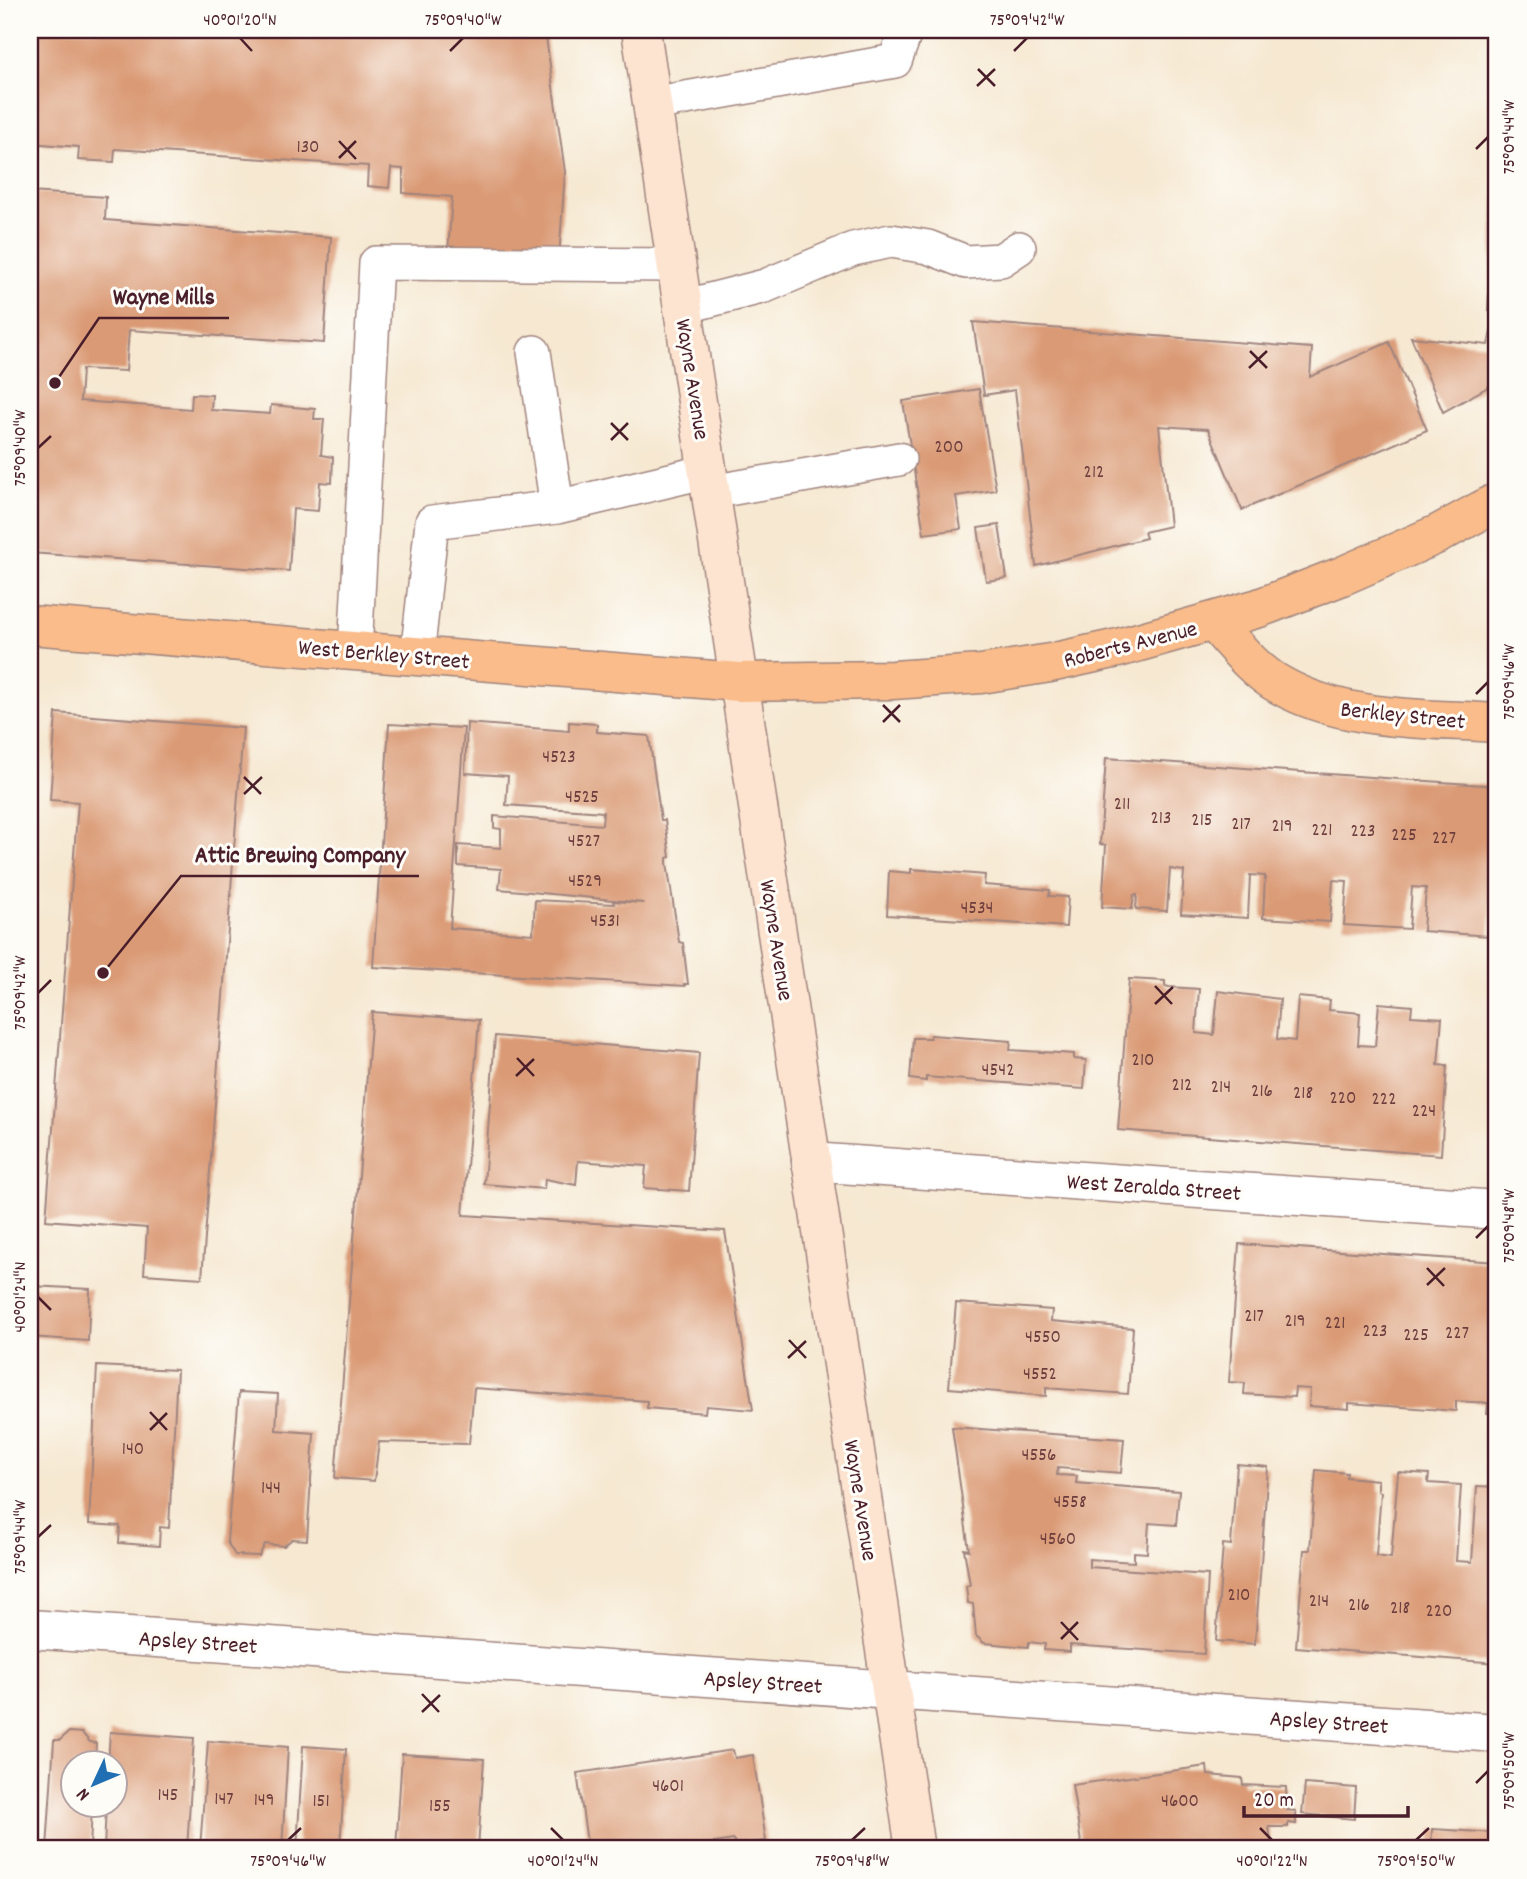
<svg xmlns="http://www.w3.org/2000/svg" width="1527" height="1879" font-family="Dekko,sans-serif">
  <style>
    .building { fill: #da9a75 }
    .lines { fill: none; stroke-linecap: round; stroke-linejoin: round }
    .lane-casing { stroke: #a0847e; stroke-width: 36 }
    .street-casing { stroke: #a0847e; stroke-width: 41 }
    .secondary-casing { stroke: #a0847e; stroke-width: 41 }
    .primary-casing { stroke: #a0847e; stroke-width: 41 }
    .lane { stroke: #fff; stroke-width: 33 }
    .street { stroke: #fff; stroke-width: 38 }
    .secondary { stroke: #fde4d0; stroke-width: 38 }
    .primary { stroke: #f9bc8a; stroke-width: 38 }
    .ticks { fill: none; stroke: #4a1f2b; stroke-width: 2.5 }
    .labels { text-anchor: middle; stroke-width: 6; stroke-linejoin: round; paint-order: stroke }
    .number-label { font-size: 19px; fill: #6e3e3e }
    .street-label { font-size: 23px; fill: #4a1f2b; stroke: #fdfcf7 }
    .leader { fill: none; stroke: #4a1f2b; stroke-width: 2.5 }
    .callout-dot { fill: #4a1f2b; stroke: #fdfcf7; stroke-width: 2.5 }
    .callout-label { font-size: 24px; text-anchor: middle; font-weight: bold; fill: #4a1f2b; stroke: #fdfcf7; stroke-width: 6; stroke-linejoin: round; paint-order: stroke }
    .neatline { fill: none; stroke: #4a1f2b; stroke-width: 2.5 }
    .ticks-label { font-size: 18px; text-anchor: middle; fill: #4a1f2b }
  </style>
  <rect width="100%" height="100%" fill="#fdfcf7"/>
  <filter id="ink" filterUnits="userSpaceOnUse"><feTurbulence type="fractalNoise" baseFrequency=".0143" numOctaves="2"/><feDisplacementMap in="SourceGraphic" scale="14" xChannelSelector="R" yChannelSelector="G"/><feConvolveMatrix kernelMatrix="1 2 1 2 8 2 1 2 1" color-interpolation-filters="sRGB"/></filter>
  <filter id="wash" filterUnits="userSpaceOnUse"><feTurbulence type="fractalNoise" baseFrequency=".00686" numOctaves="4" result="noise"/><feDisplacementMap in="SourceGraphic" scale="28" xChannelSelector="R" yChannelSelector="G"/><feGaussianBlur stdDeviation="1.57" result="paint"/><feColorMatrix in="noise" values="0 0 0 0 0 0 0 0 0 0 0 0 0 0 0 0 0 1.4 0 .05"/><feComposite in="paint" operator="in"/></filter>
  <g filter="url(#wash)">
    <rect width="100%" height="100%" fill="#f6e8d1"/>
    <g id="blocks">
      <path class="building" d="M 30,30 L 545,30 L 565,172 L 559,259 L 448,252 L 452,197 L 403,193 L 403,169 L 391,168 L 389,188 L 367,186 L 368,166 L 115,149 L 114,162 L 78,160 L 79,147 L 30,143 Z
        M 30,192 L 106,197 L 105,220 L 331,237 L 324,343 L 129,330 L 126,371 L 82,369 L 80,401 L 191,409 L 192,394 L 212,395 L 211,410 L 270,414 L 271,405 L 315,409 L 314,419 L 324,419 L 321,455 L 333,457 L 332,483 L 320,482 L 318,511 L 293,509 L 289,571 L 30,553 Z
        M 1495,195 L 1497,195 L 1497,310 L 1488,310 Z
        M 973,322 L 1312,348 L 1310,377 L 1389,342 L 1427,430 L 1242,510 L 1208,429 L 1159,426 L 1170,526 L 1144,532 L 1146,538 L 1036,566 L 1015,390 L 984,395 Z
        M 1492,327 L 1497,327 L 1497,382 L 1443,412 L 1411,337 L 1488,345 Z
        M 979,389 L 996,490 L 956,496 L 961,529 L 924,534 L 903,401 Z
        M 999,525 L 1007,578 L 986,581 L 978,528 Z
        M 56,713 L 243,728 L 202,1278 L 144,1274 L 147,1228 L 46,1220 L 78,802 L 50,800 Z
        M 569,722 L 597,724 L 597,732 L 649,736 L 661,820 L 665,820 L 670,857 L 667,858 L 667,863 L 679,942 L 683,943 L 688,984 L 684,984 L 685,986 L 373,967 L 389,724 L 464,728 L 450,928 L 533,934 L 535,900 L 614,904 L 613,901 L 644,903 L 499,889 L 501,869 L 458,866 L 458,845 L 501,848 L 501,829 L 494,828 L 494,816 L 602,825 L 603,812 L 506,805 L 508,776 L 465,773 L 467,723 L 569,731 Z
        M 1106,758 L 1497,786 L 1497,892 L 1493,892 L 1489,936 L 1423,931 L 1426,888 L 1412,887 L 1409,929 L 1344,925 L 1347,881 L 1333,880 L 1330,922 L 1263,918 L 1265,876 L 1250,875 L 1248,918 L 1181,914 L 1184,871 L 1170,869 L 1167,911 L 1136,909 L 1137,895 L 1134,895 L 1132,909 L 1102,907 L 1106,845 L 1100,844 Z
        M 911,869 L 985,875 L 984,885 L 1050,890 L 1049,896 L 1068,897 L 1066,927 L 887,915 L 889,871 L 911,873 Z
        M 1129,979 L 1165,981 L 1165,986 L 1169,987 L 1199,989 L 1196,1033 L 1214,1035 L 1218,991 L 1280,999 L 1277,1039 L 1295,1041 L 1298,997 L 1330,1000 L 1329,1010 L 1360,1013 L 1358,1045 L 1375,1046 L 1379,1003 L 1412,1006 L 1411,1016 L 1442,1018 L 1438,1065 L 1447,1066 L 1441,1155 L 1118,1130 Z
        M 372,1012 L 479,1020 L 463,1215 L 725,1231 L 753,1410 L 706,1406 L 705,1413 L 647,1408 L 647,1401 L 474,1388 L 469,1444 L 379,1442 L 374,1481 L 335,1478 Z
        M 931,1035 L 1011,1041 L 1010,1050 L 1074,1054 L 1074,1059 L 1086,1060 L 1084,1089 L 926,1077 L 926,1081 L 910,1079 L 913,1038 L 930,1038 Z
        M 495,1036 L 699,1053 L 689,1191 L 644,1188 L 646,1166 L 578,1161 L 576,1185 L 545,1179 L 544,1189 L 484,1184 Z
        M 1239,1244 L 1497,1262 L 1497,1413 L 1487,1413 L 1488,1403 L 1456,1401 L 1456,1411 L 1349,1403 L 1349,1409 L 1309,1406 L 1310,1389 L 1295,1388 L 1294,1397 L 1244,1394 L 1245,1383 L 1229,1382 Z
        M 30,1286 L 90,1289 L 88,1341 L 30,1337 Z
        M 956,1303 L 1052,1310 L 1051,1321 L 1133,1328 L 1128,1394 L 1046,1388 L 1046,1396 L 949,1388 Z
        M 97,1366 L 177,1370 L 169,1528 L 160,1527 L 159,1546 L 119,1543 L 120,1526 L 89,1524 Z
        M 239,1392 L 278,1394 L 276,1430 L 314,1433 L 307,1540 L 292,1539 L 284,1546 L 265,1544 L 259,1556 L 235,1555 L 227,1542 Z
        M 952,1427 L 1124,1439 L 1121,1473 L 1058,1468 L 1057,1475 L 1077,1476 L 1076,1483 L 1179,1491 L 1176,1525 L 1149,1523 L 1147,1553 L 1134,1552 L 1134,1562 L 1089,1559 L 1089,1567 L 1208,1575 L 1204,1654 L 1070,1645 L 1070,1652 L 1044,1650 L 1045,1644 L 1029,1642 L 1028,1647 L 984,1643 L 976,1636 L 973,1604 L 968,1603 L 966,1586 L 970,1585 L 964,1549 L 969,1550 Z
        M 1237,1464 L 1268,1467 L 1255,1644 L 1216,1641 L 1223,1544 L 1231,1545 Z
        M 1316,1470 L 1347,1473 L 1346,1477 L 1378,1480 L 1378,1491 L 1381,1492 L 1376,1556 L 1391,1558 L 1398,1472 L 1429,1474 L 1428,1483 L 1461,1485 L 1456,1561 L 1472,1562 L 1477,1486 L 1497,1487 L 1497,1663 L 1296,1647 L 1304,1550 L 1310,1550 Z
        M 69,1732 L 82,1733 L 90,1742 L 96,1743 L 95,1763 L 74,1763 L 74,1806 L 92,1806 L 90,1849 L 47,1849 L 54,1740 L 60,1740 Z
        M 110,1732 L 194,1738 L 187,1849 L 104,1849 L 106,1806 L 116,1806 L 116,1763 L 108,1763 Z
        M 208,1741 L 288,1747 L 282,1849 L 200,1849 Z
        M 303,1746 L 346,1749 L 340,1849 L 297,1849 Z
        M 733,1750 L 735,1758 L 753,1755 L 766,1841 L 735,1845 L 734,1840 L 707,1844 L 708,1849 L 588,1849 L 577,1773 Z
        M 402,1754 L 484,1759 L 478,1849 L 396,1849 Z
        M 1207,1766 L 1208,1775 L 1242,1778 L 1243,1785 L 1286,1787 L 1287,1810 L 1296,1811 L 1296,1824 L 1288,1823 L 1288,1827 L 1269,1827 L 1272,1849 L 1082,1849 L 1072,1785 Z
        M 1305,1784 L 1356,1788 L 1354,1819 L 1302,1814 Z
        M 1432,1829 L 1497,1833 L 1497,1849 L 1431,1849 Z"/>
    </g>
  </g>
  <g filter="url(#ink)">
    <use href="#blocks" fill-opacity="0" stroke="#a0847e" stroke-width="2"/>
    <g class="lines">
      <g class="lane-casing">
        <path id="lane" d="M 652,104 L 895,61 L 906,30
          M 683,307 L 765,286 L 853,249 L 891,241 L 928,247 L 966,262 L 1001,260 L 1019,248
          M 711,492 L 899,459
          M 557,507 L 708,471
          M 355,651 L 376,263 L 677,265
          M 417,656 L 432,522 L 557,507 L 534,352"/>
      </g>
      <g class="street-casing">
        <path id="street" d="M 811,1162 L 1497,1210
          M 30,1629 L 1497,1733"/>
      </g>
      <g class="secondary-casing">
        <path id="secondary" d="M 641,30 L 915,1849"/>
      </g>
      <g class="primary-casing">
        <path id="primary" d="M 1214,622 C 1234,644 1254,671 1280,685 C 1345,722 1425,718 1497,723
          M 30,625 L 739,682 L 893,680 L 981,674 L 1050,663 L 1118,648 L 1259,608 L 1342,576 L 1438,534 L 1497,502"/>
      </g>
      <use href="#lane" class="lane"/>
      <use href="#street" class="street"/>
      <use href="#secondary" class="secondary"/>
      <use href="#primary" class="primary"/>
    </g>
  </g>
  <path class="ticks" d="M 240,38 L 252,51M 450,51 L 463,38M 1014,51 L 1027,38M 978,69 L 995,86M 977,86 L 995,69M 339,141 L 356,159M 1476,149 L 1488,137M 339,158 L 356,141M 1250,351 L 1267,368M 1249,368 L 1267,351M 611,423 L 628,440M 611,440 L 628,423M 38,448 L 51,436M 1476,694 L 1488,682M 883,705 L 900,722M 883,722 L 900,705M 244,777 L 261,794M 244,794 L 262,777M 1155,986 L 1172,1004M 38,993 L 51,980M 1155,1004 L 1173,987M 517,1058 L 534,1076M 516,1076 L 534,1059M 1476,1238 L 1488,1226M 1427,1268 L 1444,1286M 1427,1285 L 1445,1268M 38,1297 L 51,1310M 789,1340 L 806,1358M 788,1358 L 806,1341M 150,1412 L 167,1430M 150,1430 L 167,1413M 38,1537 L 51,1525M 1061,1622 L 1078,1640M 1061,1639 L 1078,1622M 422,1694 L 439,1712M 422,1712 L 440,1695M 1476,1783 L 1488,1771M 551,1828 L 563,1840M 1260,1828 L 1272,1840M 288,1840 L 301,1828M 852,1840 L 865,1828M 1416,1840 L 1429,1828"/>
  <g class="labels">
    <g class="number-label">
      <text x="308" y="152">130</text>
      <text x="949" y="452">200</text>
      <text x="1094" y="477">212</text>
      <text x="559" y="762">4523</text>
      <text x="582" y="802">4525</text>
      <text x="1122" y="809">211</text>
      <text x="1161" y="823">213</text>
      <text x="1202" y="825">215</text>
      <text x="1241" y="829">217</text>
      <text x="1282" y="831">219</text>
      <text x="1322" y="835">221</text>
      <text x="1363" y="836">223</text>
      <text x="1404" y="840">225</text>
      <text x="1444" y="843">227</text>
      <text x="584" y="846">4527</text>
      <text x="585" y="886">4529</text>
      <text x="977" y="913">4534</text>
      <text x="605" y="926">4531</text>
      <text x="1143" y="1065">210</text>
      <text x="998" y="1075">4542</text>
      <text x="1182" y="1090">212</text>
      <text x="1221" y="1092">214</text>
      <text x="1262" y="1096">216</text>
      <text x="1303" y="1098">218</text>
      <text x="1343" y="1103">220</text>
      <text x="1384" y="1104">222</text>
      <text x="1424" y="1116">224</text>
      <text x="1254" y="1321">217</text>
      <text x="1295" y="1326">219</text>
      <text x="1335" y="1328">221</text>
      <text x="1375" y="1336">223</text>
      <text x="1457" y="1338">227</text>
      <text x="1416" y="1340">225</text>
      <text x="1043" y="1342">4550</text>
      <text x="1040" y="1379">4552</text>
      <text x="133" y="1454">140</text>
      <text x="1039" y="1460">4556</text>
      <text x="271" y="1493">144</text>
      <text x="1070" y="1507">4558</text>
      <text x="1058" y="1544">4560</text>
      <text x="1239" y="1600">210</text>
      <text x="1319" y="1606">214</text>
      <text x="1359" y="1610">216</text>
      <text x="1400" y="1613">218</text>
      <text x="1439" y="1616">220</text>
      <text x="668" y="1791">4601</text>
      <text x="168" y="1800">145</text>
      <text x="224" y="1804">147</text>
      <text x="264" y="1805">149</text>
      <text x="321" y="1806">151</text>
      <text x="1180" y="1806">4600</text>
      <text x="440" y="1811">155</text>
    </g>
    <g class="street-label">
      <text transform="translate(694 379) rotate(81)" y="8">Wayne Avenue</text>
      <text transform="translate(1130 643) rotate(-14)" y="8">Roberts Avenue</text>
      <text transform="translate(384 653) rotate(5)" y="8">West Berkley Street</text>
      <text transform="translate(1403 714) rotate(6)" y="8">Berkley Street</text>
      <text transform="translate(778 940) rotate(81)" y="8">Wayne Avenue</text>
      <text transform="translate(1154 1186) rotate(4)" y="8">West Zeralda Street</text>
      <text transform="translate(862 1500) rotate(81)" y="8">Wayne Avenue</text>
      <text transform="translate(198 1641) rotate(4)" y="8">Apsley Street</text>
      <text transform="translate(763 1681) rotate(4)" y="8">Apsley Street</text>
      <text transform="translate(1329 1721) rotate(4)" y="8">Apsley Street</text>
    </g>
  </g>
  <path class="leader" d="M55 383L99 318H229M103 973L181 876H419"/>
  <g class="callout-dot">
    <circle cx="55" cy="383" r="7"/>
    <circle cx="103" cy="973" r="7"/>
  </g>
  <g class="callout-label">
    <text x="164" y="304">Wayne Mills</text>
    <text x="300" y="862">Attic Brewing Company</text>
  </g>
  <rect width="1527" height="1879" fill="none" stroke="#fdfcf7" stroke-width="77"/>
  <g transform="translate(94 1784) rotate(226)"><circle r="33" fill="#fdfcf7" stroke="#b5a4a5" stroke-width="2"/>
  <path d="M0-5L12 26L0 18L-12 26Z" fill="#1f6fb2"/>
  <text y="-10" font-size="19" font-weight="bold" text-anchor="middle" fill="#4a1f2b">N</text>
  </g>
  <path d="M1244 1806v10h164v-10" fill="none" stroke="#4a1f2b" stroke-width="3.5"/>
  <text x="1254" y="1806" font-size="21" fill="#4a1f2b" stroke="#fdfcf7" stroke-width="5" paint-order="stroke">20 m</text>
  <rect x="38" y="38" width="1450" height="1802" class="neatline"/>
  <g class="ticks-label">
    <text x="240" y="25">40°01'20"N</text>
    <text x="463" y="25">75°09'40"W</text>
    <text x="1027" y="25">75°09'42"W</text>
    <text transform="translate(1508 137) rotate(-90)" y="6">75°09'44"W</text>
    <text transform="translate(19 448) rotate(-90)" y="6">75°09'40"W</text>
    <text transform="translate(1508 682) rotate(-90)" y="6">75°09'46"W</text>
    <text transform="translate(19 993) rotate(-90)" y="6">75°09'42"W</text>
    <text transform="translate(1508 1226) rotate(-90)" y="6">75°09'48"W</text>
    <text transform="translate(19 1297) rotate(-90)" y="6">40°01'24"N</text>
    <text transform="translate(19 1537) rotate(-90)" y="6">75°09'44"W</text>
    <text transform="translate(1508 1771) rotate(-90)" y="6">75°09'50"W</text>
    <text x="288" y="1866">75°09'46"W</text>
    <text x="563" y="1866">40°01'24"N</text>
    <text x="852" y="1866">75°09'48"W</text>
    <text x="1272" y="1866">40°01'22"N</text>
    <text x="1416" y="1866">75°09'50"W</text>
  </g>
</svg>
